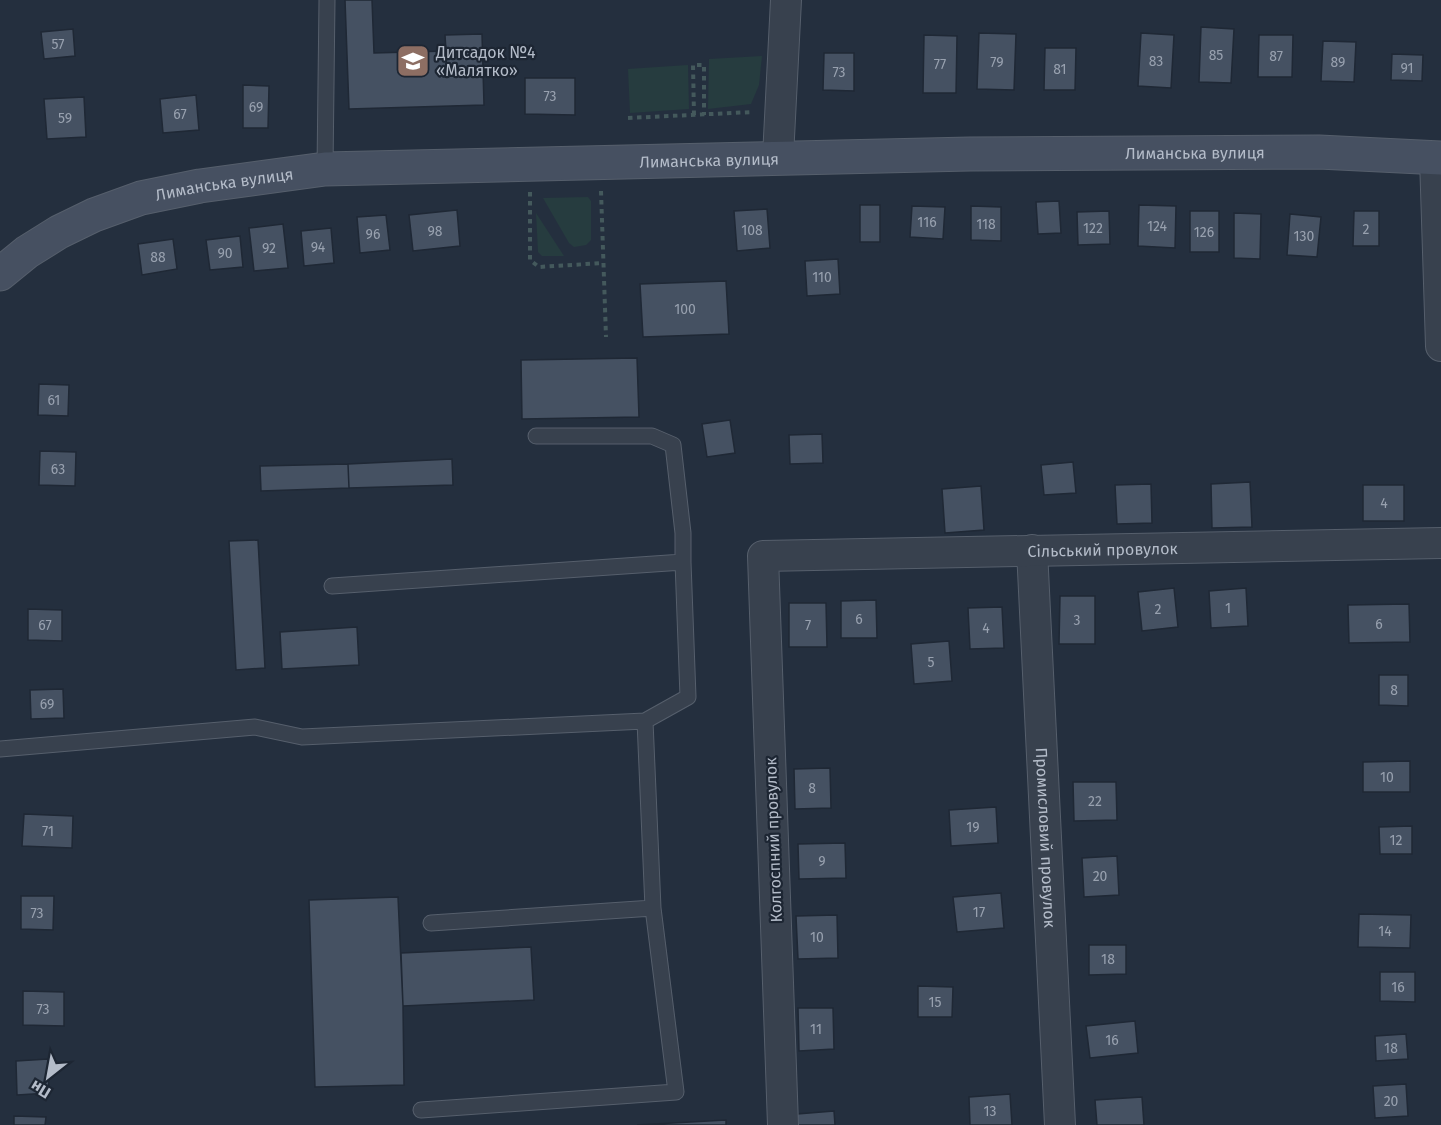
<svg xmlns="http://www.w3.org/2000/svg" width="1441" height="1125" font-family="'Fira Sans',sans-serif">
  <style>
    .green { fill: #263c3f }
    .building { fill: #455162; stroke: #1f2835; stroke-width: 1.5 }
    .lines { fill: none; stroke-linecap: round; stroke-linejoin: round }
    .lane-casing { stroke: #565f6c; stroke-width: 17 }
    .street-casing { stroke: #565f6c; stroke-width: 32 }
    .secondary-casing { stroke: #565f6c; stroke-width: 35 }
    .path { stroke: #44595c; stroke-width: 4; stroke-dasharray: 4.5 4.5; stroke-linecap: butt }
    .lane { stroke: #38414e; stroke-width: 15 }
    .street { stroke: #38414e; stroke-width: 30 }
    .secondary { stroke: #465061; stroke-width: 33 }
    .labels { text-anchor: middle; stroke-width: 4.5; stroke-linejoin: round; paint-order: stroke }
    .number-label { font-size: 14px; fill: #98a1af }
    .poi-label { font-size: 16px; fill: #b4bcc9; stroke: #1d2633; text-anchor: start }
    .street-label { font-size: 16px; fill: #b4bcc9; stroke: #1d2633 }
  </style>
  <rect width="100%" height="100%" fill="#242f3e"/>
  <path class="green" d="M 762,56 L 759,85 L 751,104 L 708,109 L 709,59 Z
    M 688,65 L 689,109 L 630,113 L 628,69 Z
    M 588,197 L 591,201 L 591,240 L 586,245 L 574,247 L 569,243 L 543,198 Z
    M 536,213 L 564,256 L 542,256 L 538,252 Z"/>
  <path class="building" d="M 345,0 L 372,0 L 374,53 L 446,51 L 445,35 L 482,34 L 484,105 L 349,109 Z
    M 1201,27 L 1234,29 L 1231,83 L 1199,82 Z
    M 73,29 L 75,56 L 44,59 L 41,32 Z
    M 979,33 L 1016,34 L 1014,90 L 977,89 Z
    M 1141,33 L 1174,35 L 1171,88 L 1138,86 Z
    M 924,35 L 957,36 L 956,93 L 923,93 Z
    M 1259,35 L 1293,35 L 1292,77 L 1258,77 Z
    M 1323,41 L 1356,42 L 1354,82 L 1321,81 Z
    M 1045,48 L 1076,48 L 1075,90 L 1044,90 Z
    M 824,53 L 854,53 L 854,91 L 823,90 Z
    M 1392,54 L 1423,55 L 1422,81 L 1391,80 Z
    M 525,78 L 575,78 L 575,115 L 525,114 Z
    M 243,85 L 269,86 L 268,128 L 243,128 Z
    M 196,95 L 199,130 L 163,133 L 160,99 Z
    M 84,97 L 86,137 L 47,139 L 44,99 Z
    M 1059,201 L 1061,233 L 1038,234 L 1036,202 Z
    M 860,205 L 880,205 L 880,242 L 860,242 Z
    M 1139,205 L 1176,206 L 1175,248 L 1138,246 Z
    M 912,206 L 945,207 L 943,239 L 910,237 Z
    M 971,206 L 1001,207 L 1001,241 L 971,240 Z
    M 767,209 L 770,248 L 737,251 L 734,211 Z
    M 457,210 L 460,246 L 413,251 L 409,215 Z
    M 1109,211 L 1110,244 L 1078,245 L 1077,212 Z
    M 1190,211 L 1219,211 L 1219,252 L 1190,252 Z
    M 1354,211 L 1379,211 L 1379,246 L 1353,246 Z
    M 1234,213 L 1261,214 L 1260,259 L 1234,258 Z
    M 1290,214 L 1321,217 L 1317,257 L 1287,255 Z
    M 386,215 L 390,250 L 360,253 L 357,217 Z
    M 283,224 L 288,268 L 254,271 L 249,228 Z
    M 331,228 L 334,263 L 304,266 L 301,231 Z
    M 240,236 L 243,267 L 210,270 L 206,240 Z
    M 173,239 L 177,269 L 142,275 L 138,244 Z
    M 838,259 L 840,294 L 807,296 L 805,261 Z
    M 726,281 L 729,334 L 643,337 L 640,284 Z
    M 637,358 L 639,417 L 522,419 L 521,360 Z
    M 39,384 L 69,385 L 68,416 L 38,415 Z
    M 730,420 L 735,453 L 707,457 L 702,424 Z
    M 822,434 L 823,463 L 790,464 L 789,435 Z
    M 40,451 L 76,452 L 75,486 L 39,485 Z
    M 452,459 L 453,485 L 349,488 L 348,464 Z
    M 1073,462 L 1076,493 L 1044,495 L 1041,465 Z
    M 348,464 L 349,488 L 261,491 L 260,466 Z
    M 1250,482 L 1252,527 L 1212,528 L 1211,484 Z
    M 1151,484 L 1152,523 L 1117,524 L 1115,485 Z
    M 1363,485 L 1404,485 L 1404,521 L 1363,521 Z
    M 981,486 L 984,530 L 945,533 L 942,489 Z
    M 258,540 L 265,668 L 236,670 L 229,541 Z
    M 1174,588 L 1178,627 L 1142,631 L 1138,592 Z
    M 1246,588 L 1248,626 L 1211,628 L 1209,591 Z
    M 1060,596 L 1095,596 L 1095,644 L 1059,644 Z
    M 876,600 L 877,638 L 841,638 L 841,601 Z
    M 789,603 L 826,603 L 827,647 L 789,647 Z
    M 1409,604 L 1410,642 L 1349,643 L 1348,605 Z
    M 1002,607 L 1004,648 L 970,649 L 968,608 Z
    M 28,609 L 62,610 L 62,641 L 28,640 Z
    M 357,627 L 359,665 L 282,669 L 280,632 Z
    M 949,641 L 952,681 L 914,684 L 911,644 Z
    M 1379,675 L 1408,675 L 1408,706 L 1379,705 Z
    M 63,689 L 64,718 L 31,719 L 30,690 Z
    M 1410,761 L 1410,792 L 1363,792 L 1363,762 Z
    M 830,768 L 831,808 L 795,809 L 794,769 Z
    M 1073,782 L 1116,782 L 1117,820 L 1074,821 Z
    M 996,807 L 998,843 L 951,846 L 949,810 Z
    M 24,814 L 73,816 L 72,848 L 22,846 Z
    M 1412,826 L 1412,854 L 1380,854 L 1379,827 Z
    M 845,843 L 846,878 L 799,879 L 798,844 Z
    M 1117,856 L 1119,895 L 1084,897 L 1082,858 Z
    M 1001,893 L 1004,928 L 957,932 L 953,897 Z
    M 21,896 L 54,896 L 53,930 L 21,929 Z
    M 398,897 L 403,1006 L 404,1085 L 315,1087 L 309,900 Z
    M 1359,914 L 1411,915 L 1410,948 L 1358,947 Z
    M 837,915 L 838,958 L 798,959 L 796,916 Z
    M 1089,945 L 1126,945 L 1126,974 L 1089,975 Z
    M 531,947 L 534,1000 L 403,1006 L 401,953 Z
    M 1380,972 L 1415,972 L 1415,1002 L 1380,1001 Z
    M 918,986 L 953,987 L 952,1017 L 918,1017 Z
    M 23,991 L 64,992 L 64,1026 L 23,1025 Z
    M 798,1008 L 833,1008 L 834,1049 L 799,1051 Z
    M 1135,1021 L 1138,1053 L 1090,1058 L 1086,1026 Z
    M 1406,1034 L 1408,1059 L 1376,1061 L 1375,1036 Z
    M 48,1059 L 49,1093 L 17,1095 L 16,1061 Z
    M 1406,1084 L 1408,1116 L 1375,1118 L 1373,1086 Z
    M 1010,1094 L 1012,1125 L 970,1125 L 969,1097 Z
    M 1142,1097 L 1144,1125 L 1097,1125 L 1095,1100 Z
    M 834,1111 L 835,1125 L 798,1125 L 797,1114 Z
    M 14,1116 L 46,1117 L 45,1125 L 14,1125 Z
    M 726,1120 L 726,1125 L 637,1125 Z"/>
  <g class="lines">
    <g class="lane-casing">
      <path id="lane" d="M 325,169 L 327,0
        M 536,436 L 652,436 L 673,445 L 683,533 L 683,562
        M 0,749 L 255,727 L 302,737 L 645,721 L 688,697 L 683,562 L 332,586
        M 431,923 L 653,908
        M 421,1110 L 676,1092 L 653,908 L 645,721"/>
    </g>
    <g class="street-casing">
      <g id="street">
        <path d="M 778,157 L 786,0"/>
        <path d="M 1435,158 L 1441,346"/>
        <path id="s1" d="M 1032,550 L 1060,1125"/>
        <path id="s2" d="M 783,1125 L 763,556 L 1441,543"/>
      </g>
    </g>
    <g class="secondary-casing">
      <g id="secondary">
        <path id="s3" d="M 0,274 L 27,252 L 59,232 L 94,215 L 141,198 L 200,186 L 325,169 L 970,154 L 1319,152 L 1441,158"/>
      </g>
    </g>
    <path class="path" d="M 694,115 L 693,65 L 704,65 L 704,115
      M 628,118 L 753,112
      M 601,191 L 606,337
      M 530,192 L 530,260 L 539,267 L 603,263"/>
    <use href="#lane" class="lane"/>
    <use href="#street" class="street"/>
    <use href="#secondary" class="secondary"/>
  </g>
  <defs>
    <g id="school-square" transform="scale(1.725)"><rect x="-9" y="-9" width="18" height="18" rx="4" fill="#8d6e63" stroke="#1d2633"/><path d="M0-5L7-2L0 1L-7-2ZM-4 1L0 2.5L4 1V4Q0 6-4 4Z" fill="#fff"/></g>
  </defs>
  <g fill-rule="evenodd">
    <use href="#school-square" x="413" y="61"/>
  </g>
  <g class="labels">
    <g class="number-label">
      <text x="58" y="49">57</text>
      <text x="1216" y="60">85</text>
      <text x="1276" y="61">87</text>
      <text x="1156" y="66">83</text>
      <text x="997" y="67">79</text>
      <text x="1338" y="67">89</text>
      <text x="940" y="69">77</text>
      <text x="1407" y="73">91</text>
      <text x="1060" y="74">81</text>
      <text x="839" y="77">73</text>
      <text x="550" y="101">73</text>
      <text x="256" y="112">69</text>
      <text x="180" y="119">67</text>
      <text x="65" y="123">59</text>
      <text x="927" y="227">116</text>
      <text x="986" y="229">118</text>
      <text x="1157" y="231">124</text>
      <text x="1093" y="233">122</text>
      <text x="1366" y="234">2</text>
      <text x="752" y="235">108</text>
      <text x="435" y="236">98</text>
      <text x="1204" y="237">126</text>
      <text x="373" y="239">96</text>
      <text x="1304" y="241">130</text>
      <text x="318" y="252">94</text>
      <text x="269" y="253">92</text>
      <text x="225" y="258">90</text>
      <text x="158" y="262">88</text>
      <text x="822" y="282">110</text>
      <text x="685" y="314">100</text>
      <text x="54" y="405">61</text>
      <text x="58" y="474">63</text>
      <text x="1384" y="508">4</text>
      <text x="1228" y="613">1</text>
      <text x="1158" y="614">2</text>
      <text x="859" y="624">6</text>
      <text x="1077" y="625">3</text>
      <text x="1379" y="629">6</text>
      <text x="45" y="630">67</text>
      <text x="808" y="630">7</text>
      <text x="986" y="633">4</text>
      <text x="931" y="667">5</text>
      <text x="1394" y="695">8</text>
      <text x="47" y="709">69</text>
      <text x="1387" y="782">10</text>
      <text x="812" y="793">8</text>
      <text x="1095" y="806">22</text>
      <text x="973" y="832">19</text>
      <text x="48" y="836">71</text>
      <text x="1396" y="845">12</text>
      <text x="822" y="866">9</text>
      <text x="1100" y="881">20</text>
      <text x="979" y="917">17</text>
      <text x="37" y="918">73</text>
      <text x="1385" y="936">14</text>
      <text x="817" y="942">10</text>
      <text x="1108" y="964">18</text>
      <text x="1398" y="992">16</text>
      <text x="935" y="1007">15</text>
      <text x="43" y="1014">73</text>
      <text x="816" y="1034">11</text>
      <text x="1112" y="1045">16</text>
      <text x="1391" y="1053">18</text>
      <text x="1391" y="1106">20</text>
      <text x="990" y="1116">13</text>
    </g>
    <g class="poi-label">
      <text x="436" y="58">Дитсадок №4<tspan x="436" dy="18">«Малятко»</tspan></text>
    </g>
    <g class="street-label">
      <text dy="6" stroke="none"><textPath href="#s3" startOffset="1218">Лиманська вулиця</textPath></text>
      <text dy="6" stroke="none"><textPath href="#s3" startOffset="732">Лиманська вулиця</textPath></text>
      <text dy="6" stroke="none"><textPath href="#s3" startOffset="246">Лиманська вулиця</textPath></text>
      <text dy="6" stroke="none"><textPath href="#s2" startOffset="909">Сільський провулок</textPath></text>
      <text dy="6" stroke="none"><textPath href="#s1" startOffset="288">Промисловий провулок</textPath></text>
      <text transform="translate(773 840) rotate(-92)" y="6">Колгоспний провулок</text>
    </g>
  </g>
  <g transform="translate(48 1077) rotate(211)" stroke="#1d2633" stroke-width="4.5" paint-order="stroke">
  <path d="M0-4.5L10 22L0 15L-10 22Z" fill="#b4bcc9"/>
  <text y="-9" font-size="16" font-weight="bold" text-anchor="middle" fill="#b4bcc9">Пн</text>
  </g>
</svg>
